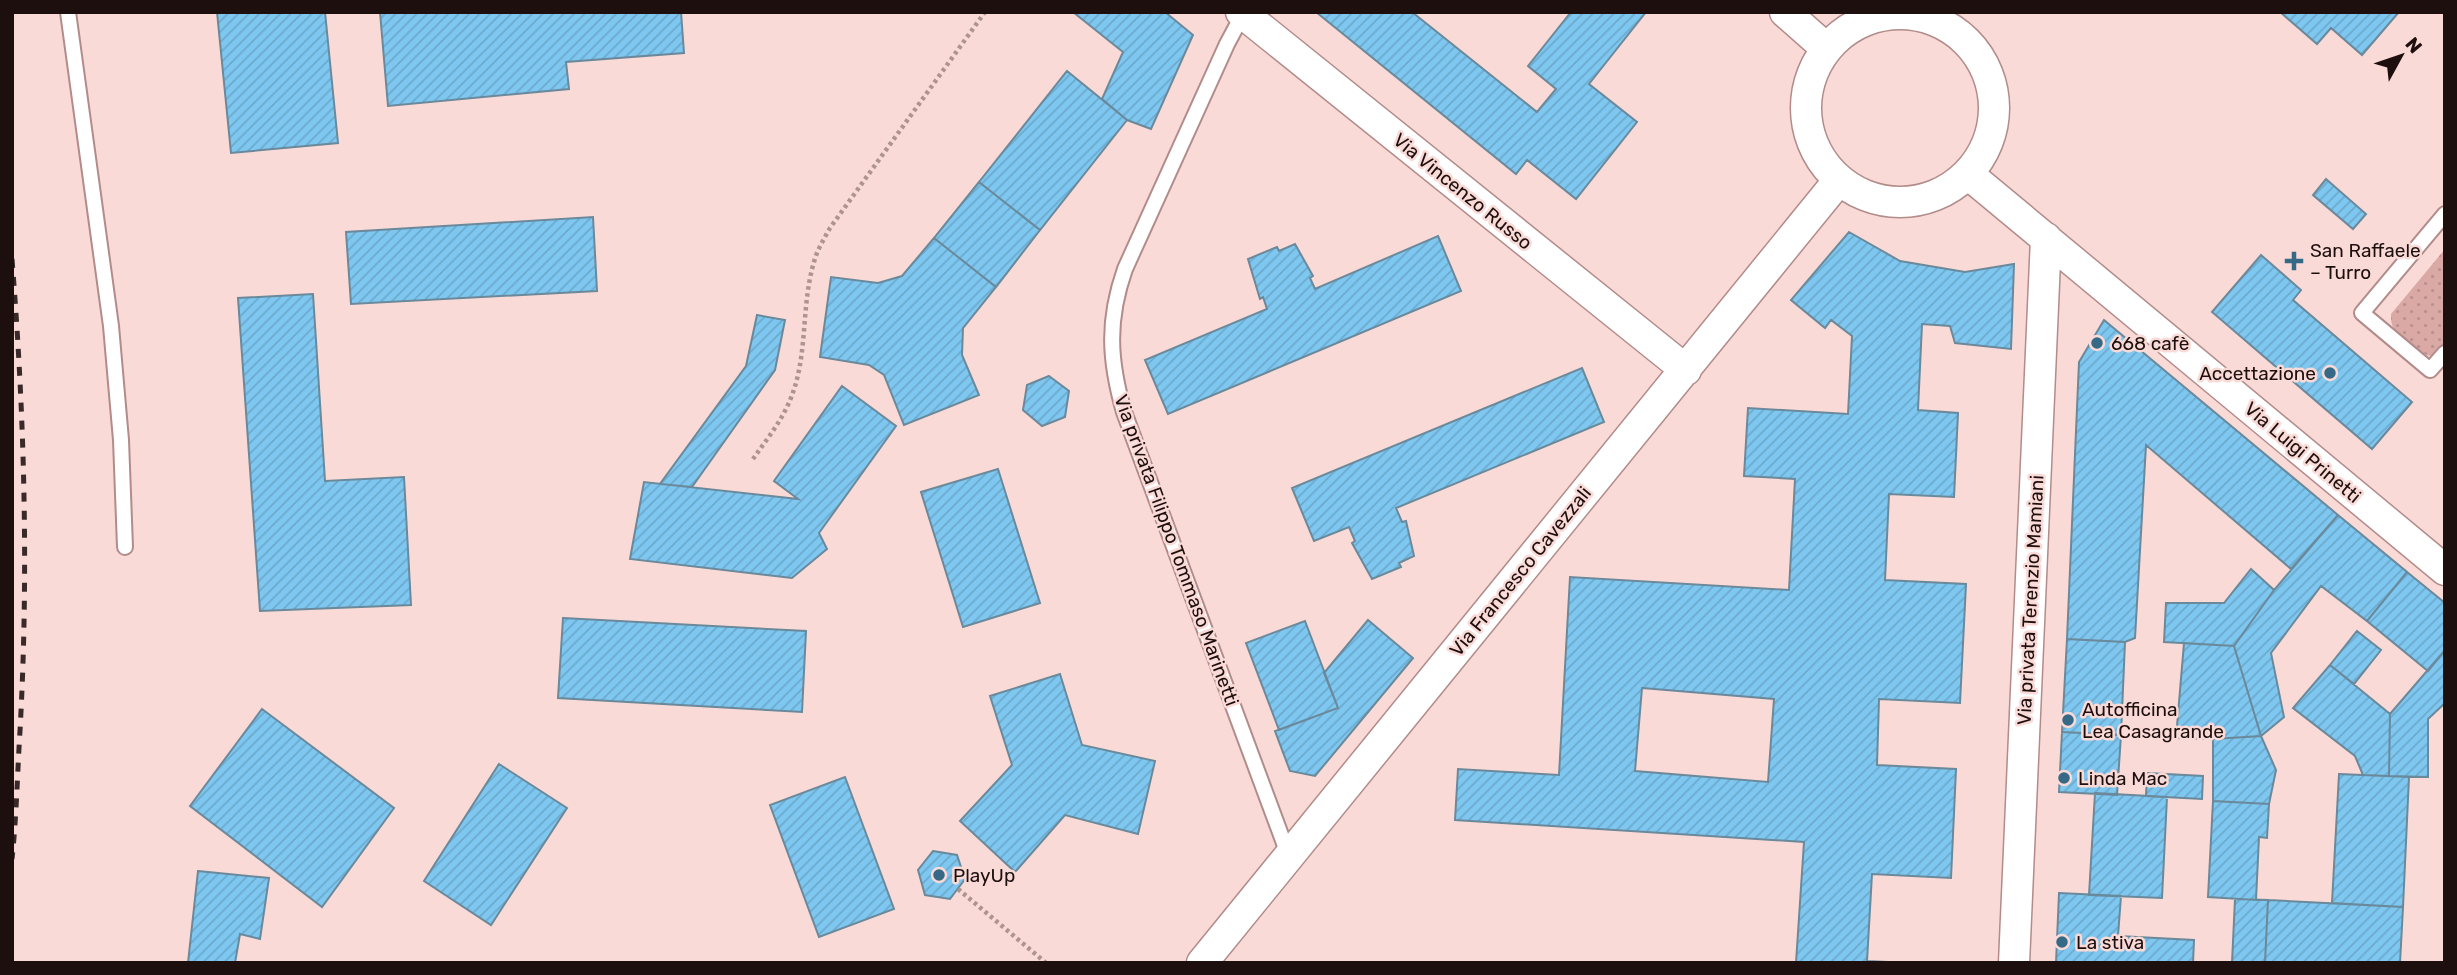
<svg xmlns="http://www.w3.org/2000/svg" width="2457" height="975" font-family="Rubik,sans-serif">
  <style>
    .grass { fill: url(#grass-dots) }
    .building { fill: url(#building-hatch); stroke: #6a899b; stroke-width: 2; fill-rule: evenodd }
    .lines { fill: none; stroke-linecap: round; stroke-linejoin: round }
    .lane-casing { stroke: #b18c8a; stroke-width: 18 }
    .street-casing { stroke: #b18c8a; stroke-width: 33 }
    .path { stroke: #ad9391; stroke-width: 4.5; stroke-dasharray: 3.5 3.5; stroke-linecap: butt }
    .lane { stroke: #fff; stroke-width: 14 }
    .street { stroke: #fff; stroke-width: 30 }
    .rail { stroke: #392a29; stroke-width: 5; stroke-dasharray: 9 9; stroke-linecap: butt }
    .poi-dot { fill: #356986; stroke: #fadad7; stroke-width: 2.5 }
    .labels { text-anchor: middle; stroke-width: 5; stroke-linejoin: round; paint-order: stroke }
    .street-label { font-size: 19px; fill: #1c0f0e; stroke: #fadad7 }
    .poi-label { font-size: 19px; fill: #1c0f0e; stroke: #fadad7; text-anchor: start }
  </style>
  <defs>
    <pattern id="grass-dots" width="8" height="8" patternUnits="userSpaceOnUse" patternTransform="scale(1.75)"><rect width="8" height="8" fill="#daa9a6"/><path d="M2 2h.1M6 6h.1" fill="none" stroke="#ba908e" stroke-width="1.8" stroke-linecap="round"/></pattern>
    <pattern id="building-hatch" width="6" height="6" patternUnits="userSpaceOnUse" patternTransform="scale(1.75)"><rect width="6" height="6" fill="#7ec7f0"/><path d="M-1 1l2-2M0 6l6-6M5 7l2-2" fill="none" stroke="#6caacd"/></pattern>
  </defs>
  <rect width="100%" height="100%" fill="#fadad7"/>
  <path class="grass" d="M 2445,249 L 2445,349 C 2441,353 2437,357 2431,356 C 2423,356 2400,336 2395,330 C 2391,325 2391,320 2391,314 Z"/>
  <path class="building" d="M 217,12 L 325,12 L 338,143 L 231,153 Z
    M 380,12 L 681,12 L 684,53 L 566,62 L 569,89 L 388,106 Z
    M 1073,12 L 1165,12 L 1193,35 L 1151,129 L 1127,120 L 1102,99 L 1123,52 Z
    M 1316,12 L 1412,12 L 1537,112 L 1556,89 L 1528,66 L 1571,12 L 1646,12 L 1589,84 L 1637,122 L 1576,199 L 1527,160 L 1516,174 Z
    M 2280,12 L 2399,12 L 2362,55 L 2331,28 L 2317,44 Z
    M 1067,71 L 1127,120 L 1040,230 L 979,182 Z
    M 2326,179 L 2366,214 L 2353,229 L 2313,195 Z
    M 979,182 L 1040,230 L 996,287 L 934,238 Z
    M 593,217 L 597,291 L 351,304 L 346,232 Z
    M 1849,232 L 1900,261 L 1965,272 L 2014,264 L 2011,349 L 1955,343 L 1950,326 L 1922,324 L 1918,410 L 1958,413 L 1954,497 L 1889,494 L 1885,580 L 1966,584 L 1960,703 L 1879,699 L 1877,765 L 1956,769 L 1951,878 L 1872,874 L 1867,961 L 1910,963 L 1796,963 L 1804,842 L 1455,820 L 1458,769 L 1559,775 L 1570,577 L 1789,590 L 1795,479 L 1744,476 L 1748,408 L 1848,414 L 1852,336 L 1831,320 L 1825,328 L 1791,300 ZM 1642,688 L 1774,699 L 1768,782 L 1635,771 Z
    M 1438,236 L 1461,291 L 1168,414 L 1145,360 L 1267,309 L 1263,297 L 1260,299 L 1248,259 L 1277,247 L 1279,251 L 1295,244 L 1313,276 L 1310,278 L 1315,289 Z
    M 934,238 L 996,287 L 963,328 L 962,355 L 979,395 L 904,425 L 884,375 L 869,365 L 820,357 L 831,277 L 878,283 L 902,276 Z
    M 2261,255 L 2301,290 L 2293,300 L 2412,402 L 2372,449 L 2212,312 Z
    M 313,294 L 325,481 L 404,477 L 411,605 L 260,611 L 238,298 Z
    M 757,315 L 785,320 L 775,370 L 692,487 L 660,484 L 746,366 Z
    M 2104,320 L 2338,515 L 2291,569 L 2146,445 L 2135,638 L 2125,642 L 2067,639 L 2079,362 Z
    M 1582,368 L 1604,422 L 1396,508 L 1402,522 L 1406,521 L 1414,556 L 1399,563 L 1401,567 L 1372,579 L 1352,543 L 1355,541 L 1349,527 L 1314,541 L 1292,488 Z
    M 1049,376 L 1069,391 L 1065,417 L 1042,426 L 1023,410 L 1027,385 Z
    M 842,386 L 896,426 L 819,533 L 827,549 L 792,578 L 630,559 L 644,482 L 798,499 L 774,481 Z
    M 998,469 L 1040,603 L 963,627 L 921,492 Z
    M 2338,515 L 2407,572 L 2367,621 L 2321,586 L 2271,653 L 2284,717 L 2261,736 L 2234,646 L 2274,590 Z
    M 2251,569 L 2274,590 L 2234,646 L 2164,642 L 2166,603 L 2224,603 Z
    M 2407,572 L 2445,603 L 2445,650 L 2428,671 L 2367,621 Z
    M 563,618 L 806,631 L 802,712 L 558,698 Z
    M 1368,620 L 1413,658 L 1315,776 L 1290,771 L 1275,731 L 1338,708 L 1324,673 Z
    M 1305,621 L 1338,708 L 1279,730 L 1246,643 Z
    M 2357,631 L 2381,650 L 2354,684 L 2330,665 Z
    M 2067,639 L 2125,642 L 2121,735 L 2062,732 Z
    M 2184,643 L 2234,646 L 2261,736 L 2213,739 L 2176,738 Z
    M 2445,650 L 2445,703 L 2428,719 L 2428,777 L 2389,776 L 2390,714 Z
    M 2330,665 L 2390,714 L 2389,776 L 2363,775 L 2355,756 L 2293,708 Z
    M 1060,674 L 1082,745 L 1155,761 L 1138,834 L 1065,815 L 1015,872 L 960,821 L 1012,765 L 990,696 Z
    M 262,709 L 394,808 L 322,907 L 190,806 Z
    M 2062,732 L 2121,735 L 2117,795 L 2059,792 Z
    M 2261,736 L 2276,770 L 2269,804 L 2213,801 L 2213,739 Z
    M 499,764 L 567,808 L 491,925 L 424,881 Z
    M 2147,773 L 2203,776 L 2202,799 L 2146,796 Z
    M 2339,774 L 2409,777 L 2403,907 L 2332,903 Z
    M 845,777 L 894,909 L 819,937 L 770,805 Z
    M 2095,793 L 2167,797 L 2162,898 L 2089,895 Z
    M 2213,801 L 2269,804 L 2267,838 L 2259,837 L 2256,900 L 2208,897 Z
    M 933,851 L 957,855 L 965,879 L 950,899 L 925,895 L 918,870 Z
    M 198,871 L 269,878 L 260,939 L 240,934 L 235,963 L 188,963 Z
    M 2059,893 L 2121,896 L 2118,936 L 2194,940 L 2193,963 L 2056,963 Z
    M 2235,899 L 2268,900 L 2265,963 L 2232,963 Z
    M 2268,900 L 2403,907 L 2400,963 L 2265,963 Z"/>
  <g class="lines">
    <g class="lane-casing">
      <path id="lane" d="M 68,12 L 111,326 L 121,440 L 125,547
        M 1243,14 L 1227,44 L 1125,269 C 1107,320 1109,360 1124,412 L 1288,854
        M 2445,214 L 2362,313 L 2430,370 L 2445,353"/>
    </g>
    <g class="street-casing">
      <path id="street" d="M 1241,12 L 1686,370
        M 1785,12 L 1827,49
        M1806 108a94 94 0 1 1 188 0a94 94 0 1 1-188 0Z
        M 1968,174 L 2445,570
        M 1202,963 L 1839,180
        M 2014,963 L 2046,238"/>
    </g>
    <path class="path" d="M 753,459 C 767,439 784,418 792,395 C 808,353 801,305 814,262 C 817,250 824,239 830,228 L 985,12
      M 958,889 L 1046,963"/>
    <use href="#lane" class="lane"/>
    <use href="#street" class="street"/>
    <path class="rail" d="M 12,259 C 25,422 29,585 19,748 C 17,785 16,822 12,859"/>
  </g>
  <g class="poi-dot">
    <path d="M2290.5 250.5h7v7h7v7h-7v7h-7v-7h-7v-7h7z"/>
    <circle cx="2097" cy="343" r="7"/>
    <circle cx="2330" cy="373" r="7"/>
    <circle cx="2068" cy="720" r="7"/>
    <circle cx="2064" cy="778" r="7"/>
    <circle cx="939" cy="875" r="7"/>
    <circle cx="2062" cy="942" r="7"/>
  </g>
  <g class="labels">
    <g class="street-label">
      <text transform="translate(1463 191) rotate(39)" y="7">Via Vincenzo Russo</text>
      <text transform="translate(2303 452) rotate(40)" y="7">Via Luigi Prinetti</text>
      <text transform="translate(1177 550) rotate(70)" y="7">Via privata Filippo Tommaso Marinetti</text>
      <text transform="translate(1520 571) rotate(-51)" y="7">Via Francesco Cavezzali</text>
      <text transform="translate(2030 600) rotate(-87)" y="7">Via privata Terenzio Mamiani</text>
    </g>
    <g class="poi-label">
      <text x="2310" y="257">San Raffaele<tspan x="2310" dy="22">– Turro</tspan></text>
      <text x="2111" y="350">668 cafè</text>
      <text x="2316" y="380" text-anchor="end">Accettazione</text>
      <text x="2082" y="716">Autofficina<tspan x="2082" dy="22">Lea Casagrande</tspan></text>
      <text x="2078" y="785">Linda Mac</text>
      <text x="953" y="882">PlayUp</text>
      <text x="2076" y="949">La stiva</text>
    </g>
  </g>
  <rect width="2457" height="975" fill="none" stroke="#1c0f0e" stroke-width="28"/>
  <g transform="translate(2401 56) rotate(50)" stroke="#fadad7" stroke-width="5" paint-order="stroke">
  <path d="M0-5L12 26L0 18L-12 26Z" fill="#1c0f0e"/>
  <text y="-10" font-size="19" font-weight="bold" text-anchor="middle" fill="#1c0f0e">N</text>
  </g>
</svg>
